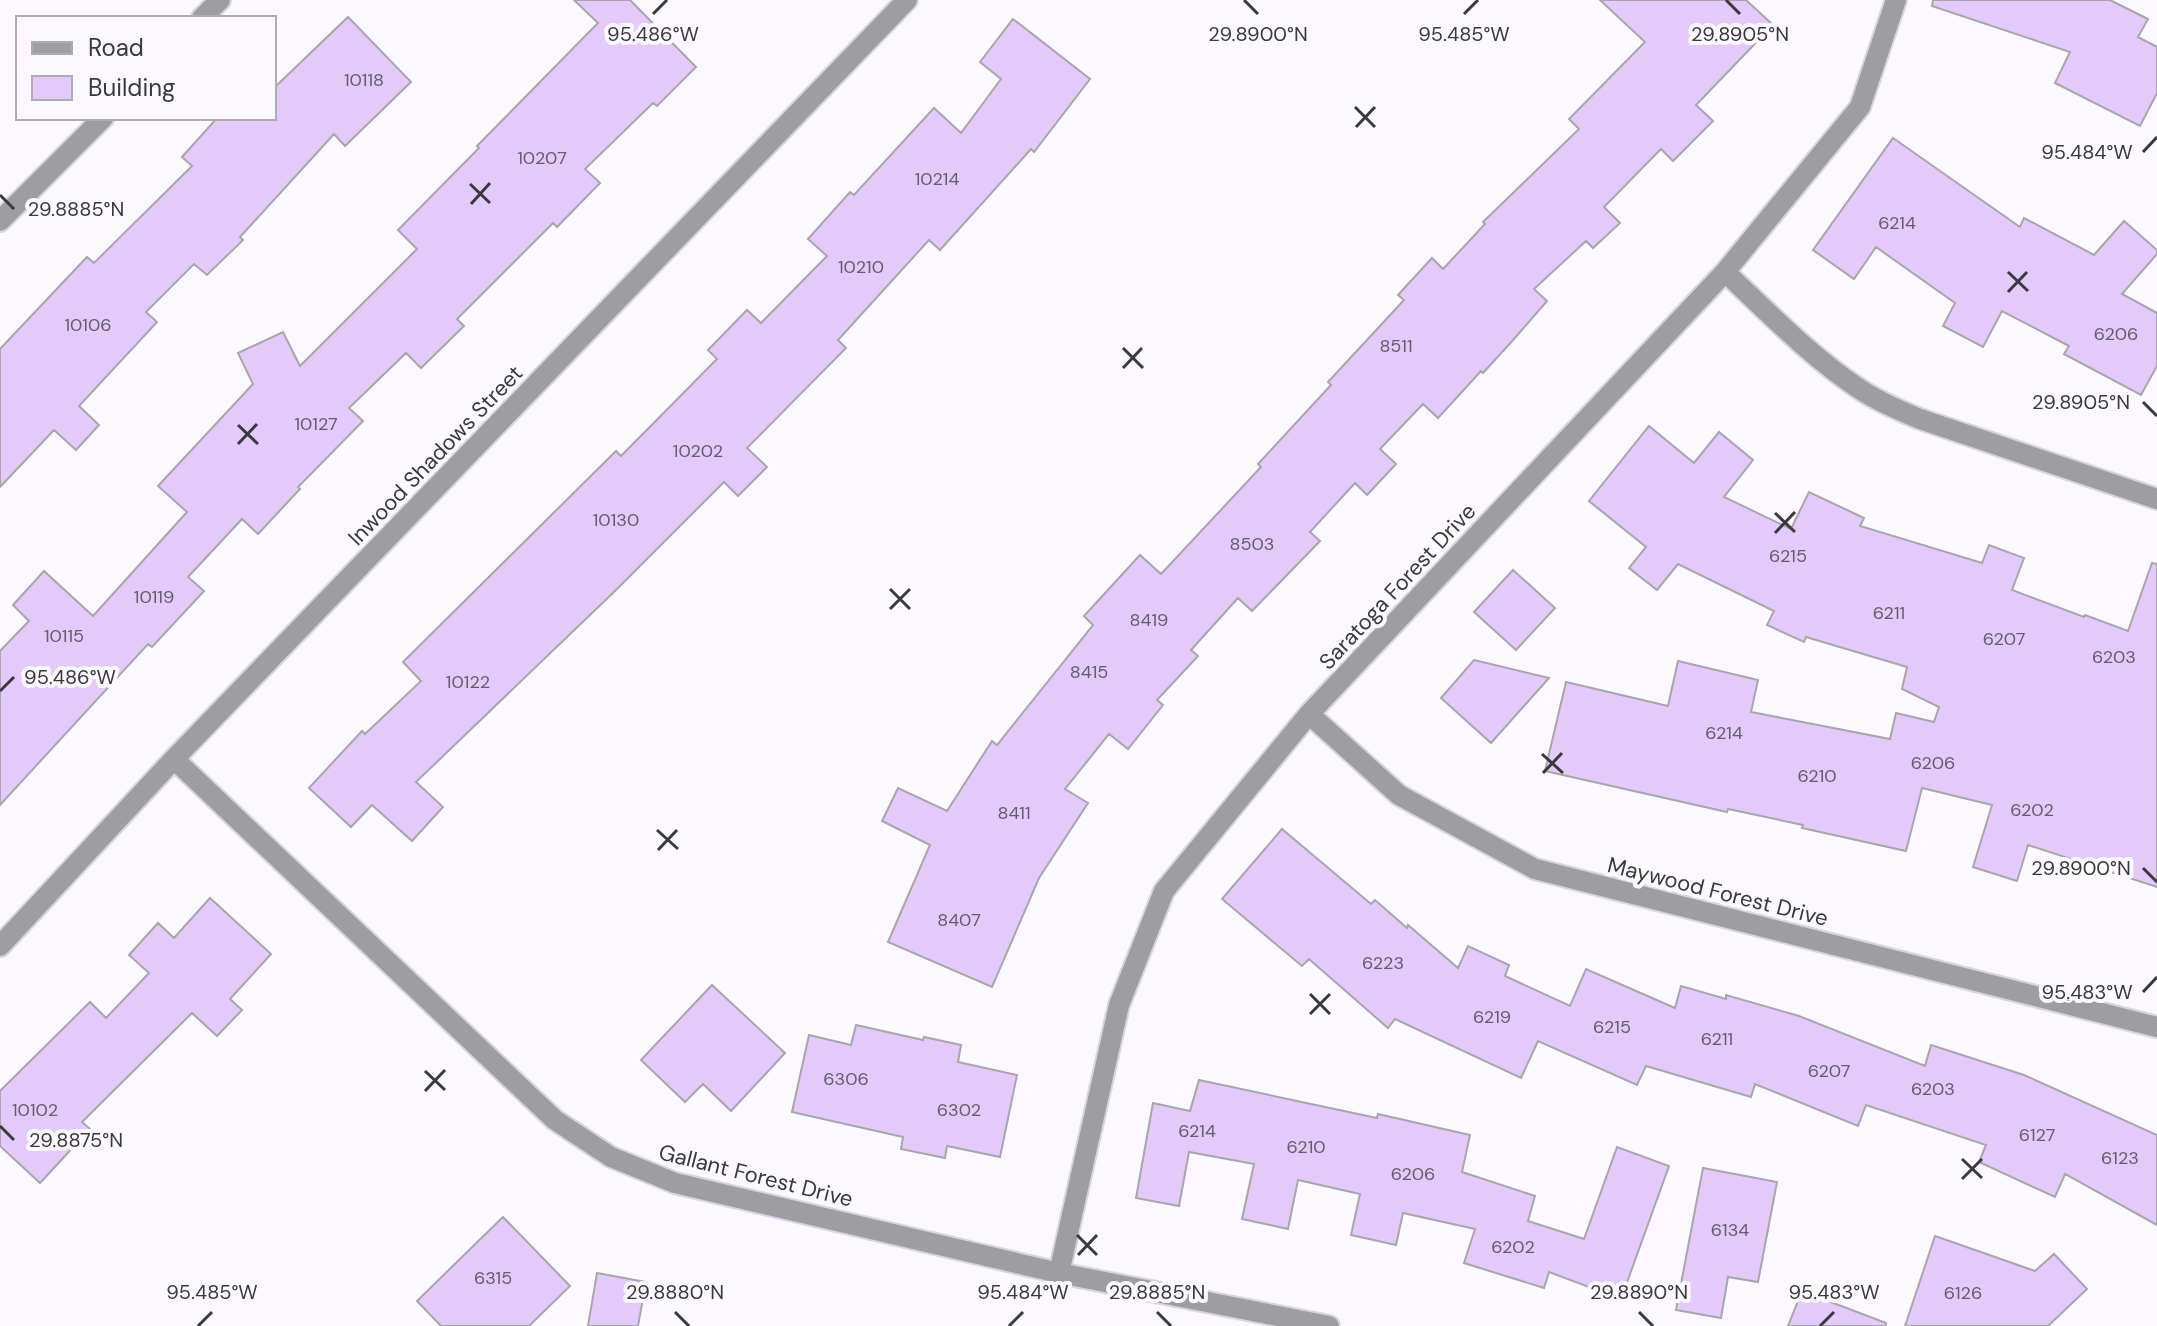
<svg xmlns="http://www.w3.org/2000/svg" width="2157" height="1326" font-family="'DM Sans',sans-serif">
  <style>
    .building { fill: #e3cafb; stroke: #a8a5ab; stroke-width: 2 }
    .lines { fill: none; stroke-linecap: round; stroke-linejoin: round }
    .minor-casing { stroke: #d8d6dc; stroke-width: 24 }
    .minor { stroke: #9e9da0; stroke-width: 20 }
    .ticks { fill: none; stroke: #3a393c; stroke-width: 3 }
    .labels { text-anchor: middle; stroke-width: 8; stroke-linejoin: round; paint-order: stroke }
    .number-label { font-size: 18px; fill: #645d6c }
    .street-label { font-size: 22px; fill: #3a393c; stroke: #fbf8ff }
    .ticks-label { font-size: 20px; text-anchor: middle; fill: #3a393c; stroke: #fbf8ff; stroke-width: 8; stroke-linejoin: round; paint-order: stroke }
  </style>
  <rect width="100%" height="100%" fill="#fbf8ff"/>
  <path class="building" d="M 574,0 L 630,0 L 696,67 L 657,106 L 653,103 L 585,169 L 600,183 L 557,227 L 553,223 L 457,319 L 464,326 L 421,368 L 406,353 L 349,408 L 363,421 L 298,487 L 300,489 L 258,534 L 242,519 L 188,577 L 204,591 L 152,647 L 148,644 L 0,805 L 0,651 L 29,621 L 13,605 L 44,571 L 93,616 L 187,512 L 158,486 L 253,384 L 238,353 L 283,332 L 300,366 L 417,249 L 398,230 L 479,148 L 477,146 L 598,23 Z
    M 1600,0 L 1746,0 L 1773,25 L 1696,105 L 1713,121 L 1673,161 L 1661,149 L 1604,207 L 1620,223 L 1593,248 L 1586,241 L 1534,289 L 1547,301 L 1514,339 L 1483,373 L 1481,371 L 1438,418 L 1423,404 L 1380,449 L 1396,464 L 1367,495 L 1355,483 L 1310,532 L 1320,541 L 1252,611 L 1238,598 L 1191,650 L 1198,656 L 1157,700 L 1163,705 L 1128,749 L 1109,734 L 1065,789 L 1088,803 L 1039,878 L 992,987 L 888,942 L 930,845 L 882,821 L 898,788 L 947,811 L 992,741 L 997,745 L 1093,625 L 1084,616 L 1140,555 L 1161,574 L 1261,467 L 1258,464 L 1331,385 L 1328,382 L 1404,300 L 1398,295 L 1432,258 L 1443,269 L 1485,224 L 1483,222 L 1579,129 L 1569,119 L 1645,42 Z
    M 1933,0 L 2110,0 L 2148,19 L 2138,37 L 2157,47 L 2157,93 L 2140,126 L 2055,83 L 2070,52 L 1932,6 Z
    M 348,17 L 411,82 L 345,146 L 334,134 L 240,237 L 243,240 L 207,275 L 194,264 L 146,312 L 157,322 L 79,406 L 99,425 L 76,450 L 54,430 L 0,487 L 0,349 L 87,257 L 94,263 L 192,166 L 182,157 L 217,118 L 274,118 L 274,88 Z
    M 1013,19 L 1090,79 L 1034,152 L 1031,149 L 940,250 L 929,240 L 838,340 L 846,348 L 747,448 L 767,467 L 738,496 L 724,482 L 616,590 L 416,782 L 443,807 L 412,841 L 372,805 L 351,827 L 309,788 L 362,731 L 365,734 L 421,681 L 403,662 L 616,451 L 621,456 L 717,359 L 708,350 L 747,310 L 761,323 L 827,256 L 808,239 L 850,192 L 854,195 L 934,108 L 961,133 L 1001,79 L 980,62 Z
    M 1893,138 L 2020,227 L 2024,218 L 2094,255 L 2124,221 L 2157,250 L 2157,254 L 2122,294 L 2157,313 L 2157,366 L 2141,395 L 2064,354 L 2069,346 L 2002,311 L 1983,347 L 1943,326 L 1955,303 L 1876,247 L 1854,279 L 1813,250 Z
    M 1649,426 L 1694,463 L 1719,432 L 1753,460 L 1724,497 L 1791,529 L 1809,492 L 1864,518 L 1860,526 L 1982,563 L 1989,545 L 2024,558 L 2012,590 L 2084,617 L 2085,615 L 2128,631 L 2152,563 L 2157,564 L 2157,887 L 2028,845 L 2017,881 L 1973,867 L 1992,805 L 1922,788 L 1906,851 L 1802,828 L 1803,825 L 1728,809 L 1727,812 L 1545,771 L 1566,682 L 1668,706 L 1678,661 L 1758,680 L 1751,712 L 1890,739 L 1896,713 L 1934,722 L 1939,707 L 1902,689 L 1907,667 L 1806,637 L 1804,642 L 1767,625 L 1774,611 L 1678,564 L 1657,590 L 1629,568 L 1646,547 L 1589,501 Z
    M 1513,570 L 1555,608 L 1516,650 L 1474,612 Z
    M 1474,660 L 1549,678 L 1491,743 L 1441,698 Z
    M 1282,829 L 1371,904 L 1375,900 L 1407,928 L 1408,925 L 1458,968 L 1468,946 L 1509,965 L 1505,976 L 1570,1006 L 1586,969 L 1675,1008 L 1681,986 L 1726,999 L 1726,995 L 1799,1016 L 1925,1066 L 1931,1045 L 2024,1075 L 2157,1135 L 2157,1225 L 2065,1174 L 2055,1197 L 1979,1162 L 1986,1145 L 1866,1105 L 1858,1126 L 1755,1084 L 1751,1097 L 1646,1066 L 1637,1085 L 1538,1041 L 1521,1078 L 1395,1019 L 1388,1028 L 1309,959 L 1302,966 L 1222,899 Z
    M 210,898 L 271,954 L 230,999 L 242,1010 L 217,1036 L 192,1013 L 82,1122 L 90,1129 L 40,1183 L 0,1146 L 0,1091 L 90,1002 L 106,1018 L 149,973 L 129,955 L 158,923 L 174,938 Z
    M 712,985 L 785,1053 L 731,1111 L 703,1084 L 685,1102 L 641,1060 Z
    M 856,1025 L 923,1040 L 924,1037 L 961,1045 L 958,1062 L 1017,1075 L 1000,1157 L 947,1146 L 945,1158 L 901,1149 L 903,1137 L 792,1112 L 809,1035 L 851,1045 Z
    M 1199,1080 L 1377,1118 L 1378,1114 L 1470,1135 L 1462,1172 L 1535,1196 L 1528,1221 L 1584,1239 L 1617,1147 L 1669,1166 L 1621,1299 L 1549,1272 L 1544,1288 L 1464,1263 L 1475,1229 L 1403,1213 L 1396,1245 L 1351,1235 L 1360,1194 L 1298,1180 L 1288,1229 L 1242,1219 L 1254,1164 L 1189,1152 L 1179,1206 L 1136,1198 L 1153,1103 L 1190,1111 Z
    M 1703,1168 L 1777,1182 L 1758,1282 L 1728,1277 L 1721,1318 L 1676,1310 Z
    M 503,1217 L 570,1286 L 529,1326 L 441,1326 L 417,1301 Z
    M 1935,1236 L 2035,1271 L 2054,1254 L 2087,1289 L 2048,1326 L 1905,1326 Z
    M 597,1273 L 646,1282 L 638,1326 L 588,1326 Z
    M 1802,1291 L 1886,1323 L 1886,1326 L 1788,1326 Z"/>
  <g class="lines">
    <g class="minor-casing">
      <path id="minor" d="M 202,18 L 220,0
        M 0,221 L 103,118
        M 1725,272 C 1768,312 1809,355 1858,388 C 1877,401 1898,410 1920,419 L 2157,499
        M 1309,714 L 1399,795 L 1535,869 L 2157,1027
        M 174,759 L 555,1120 L 611,1157 L 675,1183 L 1059,1273 L 1329,1326
        M 0,946 L 174,759 L 907,0
        M 1059,1273 L 1119,1005 L 1164,891 L 1309,714 L 1725,272 L 1860,107 L 1896,0"/>
    </g>
    <use href="#minor" class="minor"/>
  </g>
  <path class="ticks" d="M 1244,0 L 1258,14M 1726,0 L 1740,14M 653,14 L 667,0M 1464,14 L 1478,0M 1355,107 L 1375,127M 1356,127 L 1375,107M 2143,152 L 2157,137M 470,184 L 490,203M 0,195 L 14,209M 471,204 L 490,183M 2008,272 L 2028,291M 2008,292 L 2027,272M 1123,348 L 1143,368M 1123,368 L 1142,348M 2143,402 L 2157,416M 238,425 L 258,444M 238,444 L 257,424M 1775,513 L 1795,532M 1775,533 L 1795,512M 890,589 L 910,609M 890,609 L 910,589M 0,691 L 14,677M 1542,754 L 1563,773M 1543,773 L 1562,753M 657,830 L 678,849M 658,850 L 677,830M 2143,868 L 2157,882M 2143,992 L 2157,977M 1310,994 L 1330,1014M 1310,1014 L 1330,994M 425,1071 L 445,1090M 425,1091 L 445,1070M 0,1126 L 14,1140M 1962,1159 L 1982,1178M 1962,1179 L 1982,1159M 1077,1235 L 1097,1255M 1078,1255 L 1097,1235M 675,1312 L 689,1326M 1157,1312 L 1171,1326M 1639,1312 L 1653,1326M 198,1326 L 212,1312M 1009,1326 L 1023,1312M 1820,1326 L 1834,1312"/>
  <g class="labels">
    <g class="number-label">
      <text x="364" y="86">10118</text>
      <text x="542" y="164">10207</text>
      <text x="937" y="185">10214</text>
      <text x="1897" y="229">6214</text>
      <text x="861" y="273">10210</text>
      <text x="88" y="331">10106</text>
      <text x="2116" y="340">6206</text>
      <text x="1396" y="352">8511</text>
      <text x="316" y="430">10127</text>
      <text x="698" y="457">10202</text>
      <text x="616" y="526">10130</text>
      <text x="1252" y="550">8503</text>
      <text x="1788" y="562">6215</text>
      <text x="154" y="603">10119</text>
      <text x="1889" y="619">6211</text>
      <text x="1149" y="626">8419</text>
      <text x="64" y="642">10115</text>
      <text x="2004" y="645">6207</text>
      <text x="2114" y="663">6203</text>
      <text x="1089" y="678">8415</text>
      <text x="468" y="688">10122</text>
      <text x="1724" y="739">6214</text>
      <text x="1933" y="769">6206</text>
      <text x="1817" y="782">6210</text>
      <text x="2032" y="816">6202</text>
      <text x="1014" y="819">8411</text>
      <text x="959" y="926">8407</text>
      <text x="1383" y="969">6223</text>
      <text x="1492" y="1023">6219</text>
      <text x="1612" y="1033">6215</text>
      <text x="1717" y="1045">6211</text>
      <text x="1829" y="1077">6207</text>
      <text x="846" y="1085">6306</text>
      <text x="1933" y="1095">6203</text>
      <text x="35" y="1116">10102</text>
      <text x="959" y="1116">6302</text>
      <text x="1197" y="1137">6214</text>
      <text x="2037" y="1141">6127</text>
      <text x="1306" y="1153">6210</text>
      <text x="2120" y="1164">6123</text>
      <text x="1413" y="1180">6206</text>
      <text x="1730" y="1236">6134</text>
      <text x="1513" y="1253">6202</text>
      <text x="493" y="1284">6315</text>
      <text x="1963" y="1299">6126</text>
    </g>
    <g class="street-label">
      <text transform="translate(435 455) rotate(-46)" y="8">Inwood Shadows Street</text>
      <text transform="translate(1397 586) rotate(-47)" y="8">Saratoga Forest Drive</text>
      <text transform="translate(1718 891) rotate(14)" y="8">Maywood Forest Drive</text>
      <text transform="translate(756 1175) rotate(14)" y="8">Gallant Forest Drive</text>
    </g>
  </g>
  <g class="ticks-label">
    <text x="1258" y="41">29.8900°N</text>
    <text x="1740" y="41">29.8905°N</text>
    <text x="653" y="41">95.486°W</text>
    <text x="1464" y="41">95.485°W</text>
    <text x="2087" y="159">95.484°W</text>
    <text x="76" y="216">29.8885°N</text>
    <text x="2081" y="409">29.8905°N</text>
    <text x="70" y="684">95.486°W</text>
    <text x="2081" y="875">29.8900°N</text>
    <text x="2087" y="999">95.483°W</text>
    <text x="76" y="1147">29.8875°N</text>
    <text x="212" y="1299">95.485°W</text>
    <text x="1023" y="1299">95.484°W</text>
    <text x="1834" y="1299">95.483°W</text>
    <text x="675" y="1299">29.8880°N</text>
    <text x="1157" y="1299">29.8885°N</text>
    <text x="1639" y="1299">29.8890°N</text>
  </g>
  <rect x="16" y="16" width="260" height="104" fill="#fbf8ff" stroke="#aeacb1" stroke-width="2"/>
  <rect x="32" y="42" width="40" height="12" fill="#9e9da0" stroke="#aeacb1" stroke-width="2"/>
  <text x="88" y="56" font-size="24" fill="#3a393c">Road</text>
  <rect x="32" y="76" width="40" height="24" fill="#e3cafb" stroke="#aeacb1" stroke-width="2"/>
  <text x="88" y="96" font-size="24" fill="#3a393c">Building</text>
</svg>
